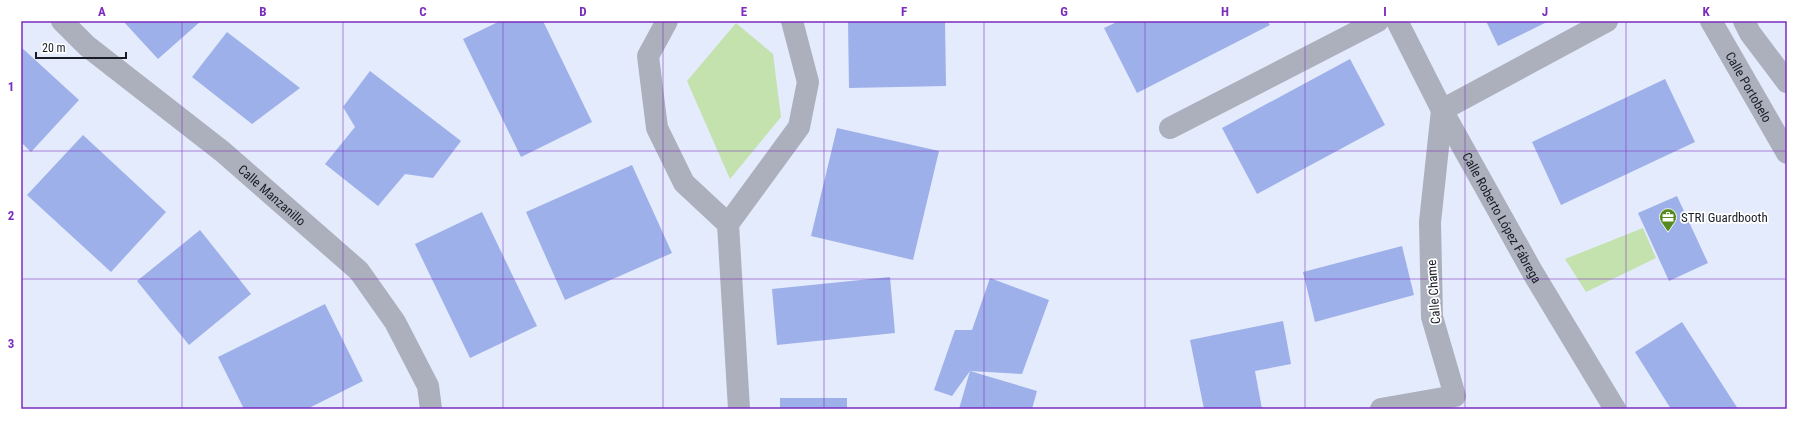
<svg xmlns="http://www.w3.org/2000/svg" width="1808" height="430" font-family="'Roboto Condensed',sans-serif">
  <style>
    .green { fill: #c3e2ad }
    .building { fill: #9db0e9 }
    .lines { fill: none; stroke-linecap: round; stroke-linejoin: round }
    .minor { stroke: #abb0bc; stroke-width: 22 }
    .grid { fill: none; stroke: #7b2cbf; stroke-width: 1; stroke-opacity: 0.55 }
    .labels { text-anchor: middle; stroke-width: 3.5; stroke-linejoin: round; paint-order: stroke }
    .street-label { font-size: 13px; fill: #181c26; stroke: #fff }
    .poi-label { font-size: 13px; fill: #181c26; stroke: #fff; text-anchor: start }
    .neatline { fill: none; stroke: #7b2cbf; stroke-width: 1.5 }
    .grid-label { font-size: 13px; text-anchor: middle; font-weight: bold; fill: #7b2cbf }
  </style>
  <rect width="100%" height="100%" fill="#e4ebfc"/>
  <path class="green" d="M 736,23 L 773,54 L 781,117 L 730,179 L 687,81 Z
    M 1643,228 L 1656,258 L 1586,292 L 1565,259 Z"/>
  <path class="building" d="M 123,21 L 201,21 L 158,59 Z
    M 500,21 L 543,21 L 592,122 L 521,157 L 463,39 Z
    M 848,21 L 945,21 L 946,86 L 849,88 Z
    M 1119,21 L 1267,21 L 1270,25 L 1137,93 L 1104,28 Z
    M 1486,21 L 1549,21 L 1498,46 Z
    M 227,32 L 300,88 L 252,124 L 192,77 Z
    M 21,47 L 79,100 L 31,152 L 21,142 Z
    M 1350,59 L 1385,125 L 1257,194 L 1222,128 Z
    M 370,71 L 461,141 L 433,178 L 405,174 L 378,206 L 325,164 L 355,127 L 343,107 Z
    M 1665,79 L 1695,142 L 1561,205 L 1532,142 Z
    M 837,128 L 939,151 L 913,260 L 811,236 Z
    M 83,135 L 166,212 L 111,272 L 27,195 Z
    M 632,165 L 672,253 L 565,300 L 526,212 Z
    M 1677,196 L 1708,263 L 1669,281 L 1638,213 Z
    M 482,212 L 537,326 L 470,358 L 415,244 Z
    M 200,230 L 251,294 L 189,345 L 137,281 Z
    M 1402,246 L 1414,295 L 1315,322 L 1303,272 Z
    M 890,277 L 895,333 L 777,345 L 772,289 Z
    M 990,278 L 1049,300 L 1022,374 L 970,371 L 1037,391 L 1032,409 L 959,409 L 970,371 L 952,396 L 934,390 L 955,330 L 972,330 Z
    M 325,304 L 363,381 L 307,409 L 244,409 L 218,357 Z
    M 1283,321 L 1291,364 L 1255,371 L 1262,409 L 1204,409 L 1190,340 Z
    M 1682,322 L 1738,409 L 1671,409 L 1635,352 Z
    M 780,398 L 847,398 L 847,409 L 780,409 Z"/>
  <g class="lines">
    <g class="minor">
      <path id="s1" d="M 62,21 L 87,46 L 223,152 L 359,271 L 395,322 L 428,386 L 431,409"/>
      <path d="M 667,21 L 648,56 L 657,128 L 684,183 L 728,224"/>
      <path id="s2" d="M 1397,21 L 1442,110 L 1533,273 L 1615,409"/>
      <path id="s3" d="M 1711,21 L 1787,153"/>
      <path d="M 1744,21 L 1750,33 L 1787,82"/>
      <path d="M 1170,128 L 1378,21"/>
      <path d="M 739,409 L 728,224 L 799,127 L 808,82 L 792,21"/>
      <path d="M 1381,409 L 1455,396 L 1432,317 L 1430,222 L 1442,110 L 1607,21"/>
    </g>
  </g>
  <path class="grid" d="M 182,21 L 182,409M 343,21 L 343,409M 503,21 L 503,409M 663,21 L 663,409M 824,21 L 824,409M 984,21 L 984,409M 1145,21 L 1145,409M 1305,21 L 1305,409M 1465,21 L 1465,409M 1626,21 L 1626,409M 21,151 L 1787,151M 21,279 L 1787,279"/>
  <defs>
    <g id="office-pin" transform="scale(0.9)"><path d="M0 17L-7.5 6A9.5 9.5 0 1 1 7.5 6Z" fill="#568920" stroke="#fff"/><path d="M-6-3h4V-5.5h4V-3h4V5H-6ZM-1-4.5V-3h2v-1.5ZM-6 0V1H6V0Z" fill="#fff"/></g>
  </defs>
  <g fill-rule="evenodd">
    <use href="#office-pin" x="1668" y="217"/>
  </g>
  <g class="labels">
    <g class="street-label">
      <text dy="5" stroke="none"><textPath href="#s3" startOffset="76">Calle Portobelo</textPath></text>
      <text dy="5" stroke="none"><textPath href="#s1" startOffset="273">Calle Manzanillo</textPath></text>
      <text dy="5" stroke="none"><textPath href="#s2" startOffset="223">Calle Roberto López Fábrega</textPath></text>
      <text transform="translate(1433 292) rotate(-94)" y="5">Calle Chame</text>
    </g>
    <g class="poi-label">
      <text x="1681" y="222">STRI Guardbooth</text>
    </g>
  </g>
  <rect width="1808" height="430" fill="none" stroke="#ffffff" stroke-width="44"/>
  <path d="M36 52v6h90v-6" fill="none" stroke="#181c26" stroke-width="2"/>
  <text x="42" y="52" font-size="12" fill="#181c26" stroke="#ffffff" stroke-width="3" paint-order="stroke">20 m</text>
  <rect x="22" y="22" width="1764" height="386" class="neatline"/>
  <g class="grid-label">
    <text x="102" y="16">A</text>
    <text x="263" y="16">B</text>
    <text x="423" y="16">C</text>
    <text x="583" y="16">D</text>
    <text x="744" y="16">E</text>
    <text x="904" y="16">F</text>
    <text x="1064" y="16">G</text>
    <text x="1225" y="16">H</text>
    <text x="1385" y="16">I</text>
    <text x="1545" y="16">J</text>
    <text x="1706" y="16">K</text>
    <text x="11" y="91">1</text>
    <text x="11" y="220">2</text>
    <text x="11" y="348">3</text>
  </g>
</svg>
